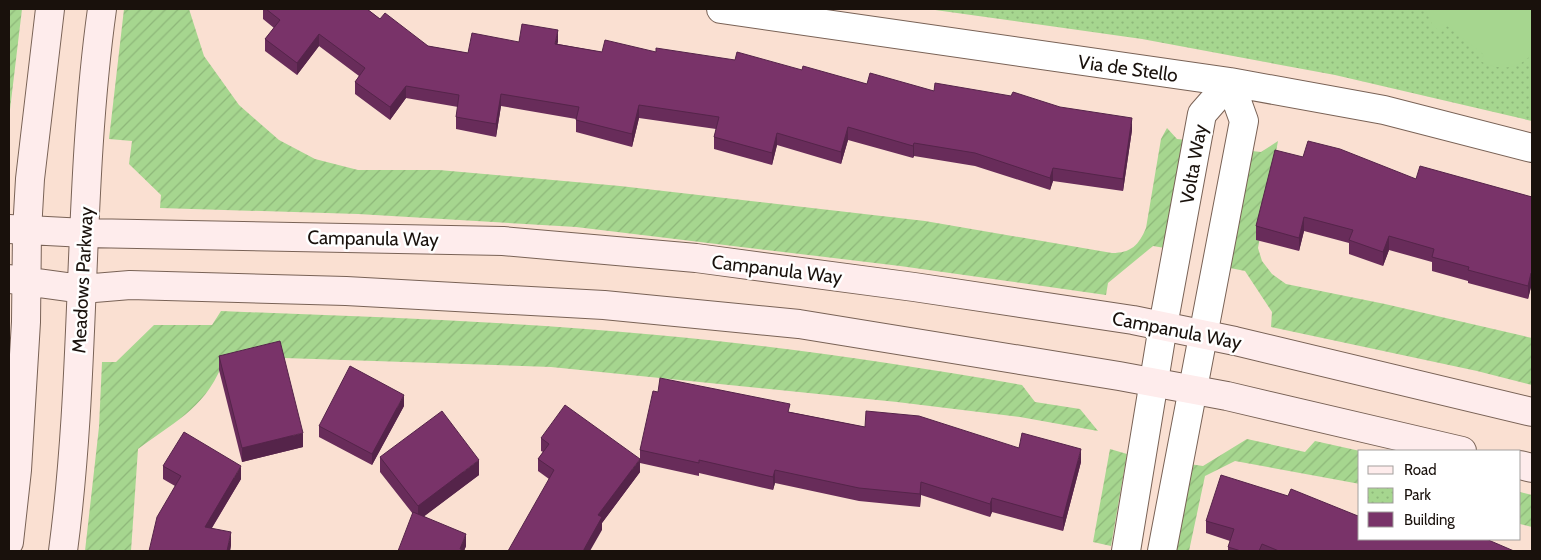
<svg xmlns="http://www.w3.org/2000/svg" width="1541" height="560" font-family="Cabin,sans-serif">
  <style>
    .park { fill: url(#park-dots) }
    .garden { fill: url(#garden-furrows) }
    .pitch { fill: #a6d68f }
    .lines { fill: none; stroke-linecap: round; stroke-linejoin: round }
    .street-casing { stroke: #796256; stroke-width: 30 }
    .secondary-casing { stroke: #796256; stroke-width: 30 }
    .street { stroke: #fff; stroke-width: 28 }
    .secondary { stroke: #feecec; stroke-width: 28 }
    .wall { fill: #682c5a }
    .shaded-wall { fill: #55244a }
    .building { fill: #793369; stroke: #55244a }
    .labels { text-anchor: middle; stroke-width: 5; stroke-linejoin: round; paint-order: stroke }
    .street-label { font-size: 19px; fill: #19110c; stroke: #fff }
  </style>
  <defs>
    <pattern id="park-dots" width="8" height="8" patternUnits="userSpaceOnUse" patternTransform="scale(1.25)"><rect width="8" height="8" fill="#a6d68f"/><path d="M2 2h.1M6 6h.1" fill="none" stroke="#8eb77a" stroke-width="1.8" stroke-linecap="round"/></pattern>
    <pattern id="garden-furrows" width="10" height="10" patternUnits="userSpaceOnUse" patternTransform="scale(1.25)"><rect width="10" height="10" fill="#a6d68f"/><path d="M-1 1l2-2M0 10L10 0M9 11l2-2" fill="none" stroke="#8eb77a"/></pattern>
  </defs>
  <rect width="100%" height="100%" fill="#fae0d2"/>
  <path class="park" d="M 928,9 L 1532,9 L 1532,121 L 1335,75 L 1142,39 Z"/>
  <path class="garden" d="M 9,9 L 22,9 L 9,118 Z
    M 124,9 L 189,9 L 204,56 L 239,105 L 279,140 L 315,159 L 358,170 L 439,170 L 620,186 L 925,221 L 1112,253 C 1131,253 1139,245 1146,228 L 1161,139 L 1167,128 L 1177,139 L 1187,140 L 1165,248 L 1153,246 L 1108,283 L 1106,295 L 900,266 L 576,227 L 358,214 L 160,208 L 161,195 L 129,164 L 132,141 L 109,139 Z
    M 1278,141 L 1258,248 L 1262,261 L 1272,274 L 1286,284 L 1385,304 L 1532,338 L 1532,385 L 1477,371 L 1271,327 L 1272,312 L 1245,271 L 1230,268 L 1252,151 L 1261,152 Z
    M 221,311 C 366,317 512,321 657,335 C 779,346 901,364 1022,385 L 1035,402 L 1080,409 L 1098,431 L 1020,417 L 897,402 L 551,367 L 226,356 C 206,408 181,417 138,449 L 131,551 L 85,551 L 99,427 L 102,362 L 116,362 L 154,325 L 212,325 Z
    M 1247,439 L 1305,452 L 1315,441 L 1360,451 L 1360,484 L 1235,461 L 1205,476 L 1189,551 L 1174,551 L 1189,464 L 1203,466 Z
    M 1110,449 L 1127,454 L 1111,546 L 1093,542 Z
    M 1520,492 L 1532,495 L 1532,527 L 1520,524 Z"/>
  <path class="pitch" d="M 1425,9 L 1532,9 L 1532,54 C 1518,70 1498,71 1480,61 L 1484,55 L 1447,26 L 1441,33 L 1432,24 Z"/>
  <g class="lines">
    <g class="street-casing">
      <path id="street" d="M 721,9 L 1230,82 L 1384,110 L 1532,148
        M 1126,551 L 1163,326 L 1202,114 L 1230,82 L 1244,121 L 1162,551"/>
    </g>
    <g class="secondary-casing">
      <path id="secondary" d="M 9,229 L 85,233 L 503,241 L 696,258 L 914,287 L 1133,320 L 1235,341 L 1532,412
        M 9,279 L 82,289 L 130,285 L 346,291 L 604,305 L 799,324 L 1119,376 L 1227,396 L 1462,451
        M 1520,465 L 1532,468
        M 9,542 L 17,470 L 26,322 L 27,231 L 30,179 L 50,9
        M 63,551 C 87,371 77,189 102,9"/>
    </g>
    <use href="#street" class="street"/>
    <use href="#secondary" class="secondary"/>
  </g>
  <path class="wall" d="M 263,9 L 367,9 L 380,19 L 428,46 L 468,53 L 519,42 L 558,44 L 602,52 L 656,52 L 802,70 L 867,84 L 934,91 L 1132,130 L 1123,191 L 1053,181 L 1050,190 L 975,166 L 914,156 L 913,158 L 848,140 L 841,164 L 777,145 L 772,165 L 714,149 L 714,137 L 716,129 L 639,118 L 632,147 L 576,132 L 576,119 L 501,106 L 496,137 L 456,129 L 456,117 L 458,107 L 406,98 L 390,120 L 355,94 L 355,82 L 359,76 L 319,46 L 297,75 L 265,51 L 265,39 L 274,28 L 263,19 Z
    M 1303,157 L 1416,179 L 1532,197 L 1532,287 L 1531,287 L 1528,299 L 1468,283 L 1468,281 L 1432,271 L 1432,262 L 1389,250 L 1383,266 L 1349,254 L 1349,243 L 1304,231 L 1299,251 L 1256,240 L 1256,226 Z
    M 219,356 L 303,447 L 242,462 L 219,370 Z
    M 658,392 L 790,412 L 865,427 L 1019,448 L 1081,462 L 1063,531 L 992,512 L 990,517 L 921,495 L 920,507 L 859,501 L 775,483 L 773,490 L 699,473 L 699,476 L 640,463 L 640,450 Z
    M 404,406 L 372,465 L 319,437 L 319,426 Z
    M 541,438 L 640,472 L 602,523 L 602,530 L 549,479 L 538,471 L 538,459 L 543,452 L 541,451 Z
    M 380,457 L 479,475 L 424,516 L 466,546 L 464,551 L 413,514 L 380,472 Z
    M 163,466 L 241,479 L 212,528 L 231,545 L 230,551 L 149,551 L 175,486 L 163,479 Z
    M 1288,496 L 1358,516 L 1514,551 L 1228,551 L 1228,547 L 1230,541 L 1206,533 L 1206,521 Z"/>
  <path class="shaded-wall" d="M 558,30 L 558,42 L 555,56 L 555,44 Z
    M 319,34 L 319,46 L 297,75 L 297,63 Z
    M 406,86 L 406,98 L 390,120 L 390,107 Z
    M 501,94 L 501,106 L 496,137 L 496,124 Z
    M 639,105 L 639,118 L 632,147 L 632,134 Z
    M 1132,118 L 1132,130 L 1123,191 L 1123,179 Z
    M 848,127 L 848,140 L 841,164 L 841,152 Z
    M 777,133 L 777,145 L 772,165 L 772,153 Z
    M 914,143 L 914,156 L 913,158 L 913,146 Z
    M 1053,168 L 1053,181 L 1050,190 L 1050,178 Z
    M 1304,217 L 1304,231 L 1299,251 L 1299,238 Z
    M 1389,236 L 1389,250 L 1383,266 L 1383,252 Z
    M 1531,273 L 1531,287 L 1528,299 L 1528,286 Z
    M 404,395 L 404,406 L 372,465 L 372,454 Z
    M 303,433 L 303,447 L 242,462 L 242,448 Z
    M 1081,449 L 1081,462 L 1063,531 L 1063,518 Z
    M 640,459 L 640,472 L 602,523 L 602,530 L 590,551 L 583,551 L 598,515 Z
    M 479,460 L 479,475 L 418,521 L 418,506 Z
    M 241,466 L 241,479 L 205,539 L 205,527 Z
    M 775,470 L 775,483 L 773,490 L 773,477 Z
    M 921,482 L 921,495 L 920,507 L 920,494 Z
    M 992,498 L 992,512 L 990,517 L 990,504 Z
    M 231,532 L 231,545 L 230,551 L 227,551 Z
    M 466,534 L 466,546 L 464,551 L 460,549 Z"/>
  <path class="building" d="M 266,9 L 367,9 L 380,19 L 385,13 L 428,46 L 468,53 L 472,33 L 519,42 L 522,24 L 558,30 L 555,44 L 602,52 L 605,40 L 656,52 L 656,48 L 735,60 L 737,52 L 802,70 L 803,66 L 867,84 L 870,73 L 934,91 L 935,83 L 1011,96 L 1013,92 L 1060,107 L 1132,118 L 1123,179 L 1053,168 L 1050,178 L 975,153 L 914,143 L 913,146 L 848,127 L 841,152 L 777,133 L 772,153 L 714,137 L 719,117 L 639,105 L 632,134 L 576,120 L 579,107 L 501,94 L 496,124 L 456,117 L 459,95 L 406,86 L 390,107 L 355,82 L 365,68 L 319,34 L 297,63 L 265,39 L 280,20 Z
    M 1308,141 L 1340,149 L 1416,179 L 1420,166 L 1532,197 L 1532,273 L 1531,273 L 1528,286 L 1468,270 L 1469,267 L 1432,257 L 1434,249 L 1389,236 L 1383,252 L 1349,240 L 1353,230 L 1304,217 L 1299,238 L 1256,226 L 1275,150 L 1303,157 Z
    M 280,341 L 303,433 L 242,448 L 219,356 Z
    M 350,366 L 404,395 L 372,454 L 319,426 Z
    M 660,378 L 790,404 L 788,412 L 865,427 L 866,411 L 919,416 L 1019,448 L 1022,433 L 1081,449 L 1063,518 L 992,498 L 990,504 L 921,482 L 920,494 L 859,488 L 775,470 L 773,477 L 699,460 L 699,463 L 640,450 L 653,391 L 658,392 Z
    M 565,405 L 640,459 L 598,515 L 602,517 L 583,551 L 508,551 L 554,470 L 538,459 L 549,444 L 541,438 Z
    M 442,411 L 479,460 L 418,506 L 380,457 Z
    M 184,432 L 241,466 L 205,527 L 231,532 L 227,551 L 149,551 L 157,517 L 181,476 L 163,466 Z
    M 1221,475 L 1288,496 L 1291,489 L 1358,516 L 1360,510 L 1360,539 L 1486,539 L 1514,551 L 1279,551 L 1262,544 L 1259,551 L 1241,551 L 1228,547 L 1234,529 L 1206,521 Z
    M 413,512 L 466,534 L 460,549 L 465,551 L 398,551 Z"/>
  <g class="labels">
    <g class="street-label">
      <text transform="translate(1128 68) rotate(8)" y="7">Via de Stello</text>
      <text transform="translate(1193 164) rotate(-80)" y="7">Volta Way</text>
      <text transform="translate(373 238) rotate(1)" y="7">Campanula Way</text>
      <text transform="translate(777 269) rotate(7)" y="7">Campanula Way</text>
      <text transform="translate(82 280) rotate(-87)" y="7">Meadows Parkway</text>
      <text transform="translate(1177 330) rotate(11)" y="7">Campanula Way</text>
    </g>
  </g>
  <rect width="1541" height="560" fill="none" stroke="#19110c" stroke-width="20"/>
  <rect x="1358" y="450" width="162" height="90" fill="#ffffff" stroke="#a3a09e"/>
  <rect x="1368" y="466" width="25" height="8" fill="#feecec" stroke="#a3a09e"/>
  <text x="1404" y="475" font-size="15" fill="#19110c">Road</text>
  <rect x="1368" y="488" width="25" height="15" fill="url(#park-dots)" stroke="#a3a09e"/>
  <text x="1404" y="500" font-size="15" fill="#19110c">Park</text>
  <rect x="1368" y="512" width="25" height="15" fill="#793369" stroke="#a3a09e"/>
  <text x="1404" y="525" font-size="15" fill="#19110c">Building</text>
</svg>
